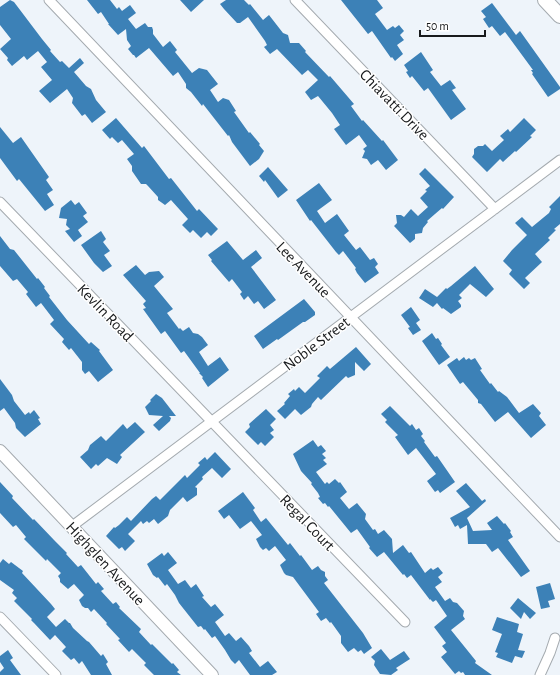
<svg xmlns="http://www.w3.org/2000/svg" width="560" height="675" font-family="'Alegreya Sans',sans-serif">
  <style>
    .building { fill: #3c81b7 }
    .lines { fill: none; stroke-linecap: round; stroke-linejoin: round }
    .street-casing { stroke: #a4aaaf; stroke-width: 11 }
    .secondary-casing { stroke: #a4aaaf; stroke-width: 14 }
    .primary-casing { stroke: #a4aaaf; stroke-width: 16 }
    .street { stroke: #fff; stroke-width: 9 }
    .secondary { stroke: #fff; stroke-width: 12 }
    .primary { stroke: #fff; stroke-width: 14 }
    .labels { text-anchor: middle; stroke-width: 3; stroke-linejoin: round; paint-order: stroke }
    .street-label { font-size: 16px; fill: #181a1c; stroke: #fff }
  </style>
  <rect width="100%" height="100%" fill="#eef4fa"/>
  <path class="building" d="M 10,0 L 14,2 L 42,39 L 51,50 L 50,51 L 60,62 L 62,61 L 69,68 L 80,58 L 84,63 L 74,72 L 86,86 L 91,89 L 96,100 L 106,112 L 92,123 L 85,114 L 82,116 L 72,103 L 73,98 L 67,89 L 50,103 L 39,91 L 52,80 L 41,67 L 47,62 L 38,51 L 27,60 L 24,56 L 12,66 L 7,60 L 8,58 L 0,49 L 11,39 L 0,25 L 0,7 Z
    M 87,0 L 110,0 L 117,9 L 119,7 L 122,11 L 130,5 L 136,13 L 128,19 L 136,29 L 145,23 L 148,27 L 152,27 L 153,30 L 153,34 L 163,47 L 170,41 L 177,50 L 175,52 L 192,73 L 199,68 L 207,70 L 218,84 L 210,90 L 218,102 L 223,98 L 229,100 L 236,111 L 234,112 L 249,133 L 250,132 L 260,144 L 259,145 L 264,151 L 259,159 L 250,166 L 232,142 L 229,135 L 228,136 L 203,104 L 202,106 L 191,92 L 186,88 L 186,84 L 178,72 L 173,76 L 149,48 L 136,58 L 134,55 L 133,55 L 128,49 L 131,46 L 127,40 L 126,29 L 118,35 L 108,24 L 109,24 L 101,12 L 98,14 Z
    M 180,0 L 204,0 L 191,12 Z
    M 226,0 L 244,0 L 249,5 L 250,4 L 263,20 L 269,15 L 283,33 L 288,35 L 290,43 L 299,43 L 306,51 L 305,52 L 329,77 L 330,76 L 354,104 L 351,106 L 362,121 L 363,120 L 382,141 L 383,140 L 398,160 L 386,170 L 378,160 L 371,165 L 367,159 L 362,158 L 365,151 L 363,149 L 367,146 L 359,135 L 346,145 L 334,129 L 340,125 L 332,113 L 318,96 L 311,100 L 305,92 L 318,80 L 308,70 L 302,75 L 277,49 L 270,54 L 264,47 L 267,45 L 265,41 L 248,17 L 240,23 L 237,23 L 224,9 L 220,4 Z
    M 341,0 L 377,0 L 383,8 L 375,14 L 387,30 L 393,26 L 395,28 L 399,25 L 404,31 L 400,35 L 404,40 L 397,45 L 403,54 L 395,61 L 392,57 L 391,58 L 372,31 L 368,34 Z
    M 492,3 L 516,35 L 520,31 L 560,87 L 560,89 L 548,97 L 532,74 L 533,73 L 531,70 L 533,70 L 505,32 L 500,36 L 492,26 L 489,28 L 483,19 L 486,17 L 481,11 Z
    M 421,52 L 433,70 L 430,72 L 441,86 L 450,80 L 456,88 L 452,90 L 466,109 L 451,120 L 428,88 L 424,91 L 412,76 L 410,78 L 406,72 L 408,71 L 404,65 Z
    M 116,118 L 142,148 L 144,146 L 169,179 L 171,178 L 197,211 L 199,209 L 218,229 L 211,236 L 207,232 L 201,238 L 193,230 L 190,233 L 182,225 L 188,219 L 171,200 L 165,205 L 158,200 L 158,197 L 148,186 L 146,184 L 141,184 L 132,171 L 132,166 L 127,159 L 134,154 L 122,140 L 118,143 L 112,137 L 110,139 L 102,130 Z
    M 524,118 L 536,130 L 530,136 L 532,137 L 516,152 L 515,151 L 503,162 L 500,159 L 487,172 L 472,157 L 474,154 L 474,149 L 478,146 L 483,146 L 485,144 L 492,151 L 504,140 L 500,136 L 508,129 L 510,132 Z
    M 0,127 L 13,143 L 21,137 L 49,177 L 46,180 L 53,190 L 47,194 L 54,205 L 45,211 L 19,179 L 17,181 L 0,158 Z
    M 268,167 L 288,190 L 278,198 L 265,180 L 264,182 L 259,176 Z
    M 425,168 L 454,197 L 443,209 L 442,208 L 435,214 L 427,221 L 428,222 L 423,228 L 422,233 L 415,234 L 415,239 L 410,243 L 394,226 L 397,223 L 396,215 L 401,215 L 404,217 L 411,209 L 418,216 L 428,207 L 420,198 L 427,191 L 425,190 L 430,186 L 419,174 Z
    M 319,183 L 332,200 L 317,211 L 325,223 L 337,214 L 349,231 L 344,235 L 356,250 L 360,247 L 370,260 L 374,258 L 378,264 L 375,267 L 379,273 L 365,283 L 357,273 L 355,269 L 356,268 L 343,251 L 339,255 L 336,252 L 311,220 L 310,221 L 296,200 Z
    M 560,196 L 560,224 L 554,229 L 556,230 L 548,238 L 550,240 L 535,254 L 542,262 L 525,278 L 530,283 L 524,289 L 509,274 L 512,270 L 503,261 L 512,250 L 527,235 L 515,223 L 522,217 L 532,227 L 549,213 L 551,209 L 549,207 Z
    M 71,200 L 75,205 L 79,202 L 87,213 L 83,216 L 88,222 L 78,230 L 82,236 L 74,242 L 65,231 L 70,229 L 66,225 L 67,219 L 59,218 L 61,208 Z
    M 101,231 L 106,239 L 103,242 L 110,251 L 104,255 L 112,266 L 103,272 L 94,263 L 81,245 Z
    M 0,236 L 10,249 L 14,250 L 37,279 L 38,278 L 45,287 L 44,288 L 50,296 L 49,297 L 67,320 L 89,344 L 91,342 L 100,350 L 99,351 L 113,370 L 98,382 L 89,371 L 85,374 L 82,370 L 82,362 L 71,348 L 69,350 L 62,342 L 64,339 L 50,324 L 54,320 L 41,303 L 36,307 L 26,294 L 28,292 L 17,279 L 13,281 L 0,266 Z
    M 227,241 L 243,260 L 256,250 L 262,258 L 251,267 L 276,300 L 264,309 L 258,301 L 254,304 L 248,296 L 244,300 L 240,294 L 242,292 L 232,279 L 229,282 L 211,261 L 212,260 L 208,255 Z
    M 136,265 L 145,275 L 149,272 L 159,271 L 164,277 L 154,286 L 173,309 L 167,313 L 179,329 L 180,328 L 183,331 L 189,327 L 193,333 L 198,334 L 202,337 L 208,345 L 199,352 L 208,366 L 220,357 L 229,370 L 208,387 L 202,378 L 203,377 L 199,373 L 200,373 L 184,351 L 181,353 L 165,331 L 161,334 L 143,309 L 146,308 L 143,304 L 146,301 L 123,275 Z
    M 475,266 L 494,289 L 486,297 L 470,284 L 459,295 L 462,298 L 458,301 L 461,305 L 461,307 L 451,314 L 443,308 L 442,309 L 437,303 L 433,307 L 419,298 L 425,289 L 437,297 L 446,288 L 447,289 L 451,286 Z
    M 304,299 L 315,312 L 315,315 L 305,322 L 303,322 L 278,340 L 277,339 L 263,349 L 254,336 Z
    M 411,307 L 420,320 L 416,323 L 421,330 L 413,335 L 408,328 L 410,327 L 401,315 Z
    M 432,333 L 436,339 L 438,338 L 442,344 L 441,345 L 450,357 L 439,365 L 422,341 Z
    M 356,347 L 371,364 L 364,371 L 355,362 L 355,375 L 348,378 L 346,376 L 321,400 L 318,397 L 312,404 L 311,407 L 301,415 L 295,409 L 285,419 L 277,411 L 285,404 L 284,403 L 290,396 L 288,394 L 294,389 L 295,391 L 299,387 L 305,393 L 320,378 L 317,376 L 327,366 L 330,369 Z
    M 464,357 L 466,360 L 469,358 L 471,360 L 475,358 L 482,369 L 480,370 L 490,384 L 491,383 L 498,392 L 499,391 L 507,397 L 519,413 L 533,404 L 541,413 L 539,416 L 546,425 L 531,438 L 508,412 L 495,422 L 481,404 L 478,403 L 478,400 L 463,382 L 460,384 L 447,365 L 457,358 L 459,361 Z
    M 0,379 L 12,395 L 14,401 L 25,415 L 29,412 L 30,414 L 34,410 L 40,418 L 38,419 L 41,424 L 25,437 L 16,428 L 15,423 L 4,408 L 0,411 Z
    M 156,394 L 162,398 L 176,416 L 169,416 L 171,418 L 170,421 L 159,431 L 153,425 L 163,416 L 149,415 L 145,407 L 151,401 L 150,400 Z
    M 390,406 L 410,426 L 412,424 L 416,430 L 419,428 L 423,434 L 421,436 L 425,441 L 424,442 L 435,457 L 437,456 L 455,482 L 440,493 L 438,490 L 435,492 L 427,481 L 436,474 L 423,457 L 416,448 L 408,455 L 395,437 L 398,435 L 385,422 L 387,420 L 381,414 Z
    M 266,409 L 276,419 L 270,425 L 274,430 L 270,433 L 274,437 L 265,446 L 261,442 L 258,445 L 245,432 L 250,427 L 249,424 Z
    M 135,422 L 145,432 L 120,455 L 122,457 L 117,464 L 107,458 L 98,466 L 96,464 L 91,469 L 80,457 L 88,450 L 90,445 L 101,436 L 106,441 L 123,424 L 127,429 Z
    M 313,440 L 318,447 L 321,445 L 326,451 L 322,454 L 326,458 L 323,460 L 327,464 L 316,472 L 325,484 L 327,482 L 329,484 L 335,479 L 339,483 L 340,482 L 347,492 L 340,498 L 349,509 L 357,503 L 366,514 L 365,519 L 373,530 L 375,529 L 378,534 L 384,530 L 392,539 L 393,553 L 403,545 L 409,553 L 411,552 L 425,573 L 431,568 L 433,570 L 438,567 L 443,573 L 438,577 L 442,582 L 435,587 L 445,601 L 450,598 L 453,602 L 457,603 L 464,611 L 463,616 L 465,619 L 451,630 L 476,661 L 475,663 L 492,675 L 465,675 L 463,672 L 461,673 L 459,671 L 455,674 L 441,657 L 447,652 L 442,646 L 446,643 L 434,627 L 447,616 L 436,600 L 433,602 L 430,599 L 430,600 L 411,575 L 407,578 L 404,574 L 403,575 L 384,552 L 377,557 L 369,548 L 370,547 L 357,529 L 351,533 L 329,506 L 328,507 L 325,503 L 323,504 L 318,498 L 320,497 L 318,493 L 311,484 L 312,483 L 301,471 L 293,454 Z
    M 215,452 L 231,469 L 222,478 L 212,468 L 202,477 L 203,479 L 195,487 L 197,488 L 197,495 L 187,502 L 183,497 L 170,510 L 168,516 L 158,524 L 154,519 L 149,523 L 147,521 L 143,524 L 141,521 L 128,534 L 135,541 L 125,551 L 122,547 L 119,549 L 106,536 L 114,527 L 115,528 L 119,525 L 127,517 L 131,521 L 152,499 L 156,496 L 160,500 L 185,475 L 187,478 L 200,465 L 198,463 L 205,457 L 207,460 Z
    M 0,482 L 13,496 L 12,498 L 33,520 L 34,519 L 54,540 L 67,553 L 66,554 L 78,567 L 81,565 L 96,584 L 98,582 L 104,589 L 101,591 L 113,604 L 116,602 L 120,607 L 119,608 L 141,629 L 139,632 L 151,645 L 152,644 L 172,664 L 173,663 L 179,670 L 177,672 L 181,675 L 154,675 L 144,665 L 146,663 L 132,649 L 129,652 L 118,640 L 120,639 L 106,624 L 107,623 L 94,609 L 91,612 L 88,608 L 85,608 L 82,606 L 79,600 L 84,595 L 74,584 L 68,589 L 60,582 L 60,579 L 58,576 L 61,573 L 47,559 L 46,561 L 24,539 L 26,537 L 16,525 L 13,527 L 0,513 Z
    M 466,483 L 482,501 L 485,499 L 486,501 L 467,518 L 473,531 L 492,530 L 487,523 L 497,516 L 504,524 L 505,523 L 511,531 L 510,532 L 513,537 L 508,540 L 530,571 L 521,577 L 498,548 L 492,552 L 486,544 L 468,544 L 467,525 L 460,529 L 458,525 L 455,527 L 450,518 L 470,507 L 456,491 Z
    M 243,492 L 255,508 L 253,510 L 261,522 L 266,518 L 288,545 L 290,543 L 300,556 L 301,555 L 312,570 L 318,566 L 321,570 L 325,572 L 325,576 L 328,580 L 324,583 L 363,633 L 372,648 L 364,654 L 361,650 L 358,652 L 354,648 L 348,652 L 341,643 L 341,636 L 331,622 L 330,623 L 326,618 L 321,621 L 316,614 L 319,612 L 293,577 L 286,575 L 284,573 L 280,565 L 286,560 L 275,546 L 269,551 L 266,548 L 263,550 L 260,547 L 256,539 L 262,535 L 251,521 L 240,529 L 229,515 L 224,519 L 218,511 Z
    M 168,552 L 177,563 L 168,570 L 178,584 L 185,580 L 191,588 L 196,584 L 204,596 L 202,597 L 211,607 L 215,604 L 224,615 L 215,622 L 225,636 L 229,633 L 236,641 L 241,637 L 249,646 L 252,651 L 249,653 L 260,667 L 268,661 L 277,672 L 272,675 L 250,675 L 239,660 L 235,664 L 231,660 L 225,650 L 215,636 L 212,638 L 205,629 L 204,630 L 201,626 L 198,627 L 179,603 L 175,595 L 167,584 L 165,586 L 158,577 L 157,578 L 153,575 L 147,564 L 162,553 L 164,556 Z
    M 3,559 L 9,564 L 11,562 L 23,571 L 22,573 L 51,604 L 55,609 L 47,617 L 56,627 L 65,619 L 69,623 L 70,623 L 73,628 L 87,641 L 89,642 L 101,656 L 103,654 L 108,662 L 106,664 L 112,675 L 91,675 L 82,661 L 79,664 L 74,658 L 71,660 L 62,651 L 66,647 L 55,635 L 50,640 L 34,623 L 31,620 L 32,619 L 14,601 L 17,598 L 12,593 L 14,590 L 0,580 L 0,563 Z
    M 550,583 L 555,599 L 548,601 L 550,607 L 541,609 L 536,587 Z
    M 518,598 L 536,613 L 530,619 L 524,612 L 521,619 L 510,608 Z
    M 497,617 L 519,624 L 517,632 L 523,634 L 518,650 L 525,651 L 522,658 L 515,656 L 512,663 L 496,657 L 498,653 L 495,652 L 502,634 L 492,630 Z
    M 381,649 L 390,660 L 404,651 L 410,659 L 396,668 L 398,670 L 391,675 L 380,674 L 374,665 L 375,661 L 371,657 Z
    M 8,650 L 13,658 L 10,660 L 21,675 L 0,675 L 0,672 L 4,668 L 0,662 L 0,656 Z"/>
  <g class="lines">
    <g class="street-casing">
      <path id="street" d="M 49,0 L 560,537
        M 295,0 L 495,209
        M 0,202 L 405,622
        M 71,527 L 560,160
        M 0,617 L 56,675
        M 540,675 L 550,653 L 555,638"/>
    </g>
    <g class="secondary-casing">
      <path id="secondary" d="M 0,451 L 212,675"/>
    </g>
    <g class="primary-casing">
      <path id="primary" d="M 545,0 L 560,16"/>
    </g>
    <use href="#street" class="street"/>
    <use href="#secondary" class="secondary"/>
    <use href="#primary" class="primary"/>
  </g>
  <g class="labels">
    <g class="street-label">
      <text transform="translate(395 104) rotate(46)" y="6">Chiavatti Drive</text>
      <text transform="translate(304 269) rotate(46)" y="6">Lee Avenue</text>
      <text transform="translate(106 312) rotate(46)" y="6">Kevlin Road</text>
      <text transform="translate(316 343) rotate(-37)" y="6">Noble Street</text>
      <text transform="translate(308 522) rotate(46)" y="6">Regal Court</text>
      <text transform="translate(106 563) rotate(47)" y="6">Highglen Avenue</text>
    </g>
  </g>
  <path d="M420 30v6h65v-6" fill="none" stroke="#181a1c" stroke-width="2"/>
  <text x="426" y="30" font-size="12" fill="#181a1c" stroke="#ffffff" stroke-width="3" paint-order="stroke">50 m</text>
</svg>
